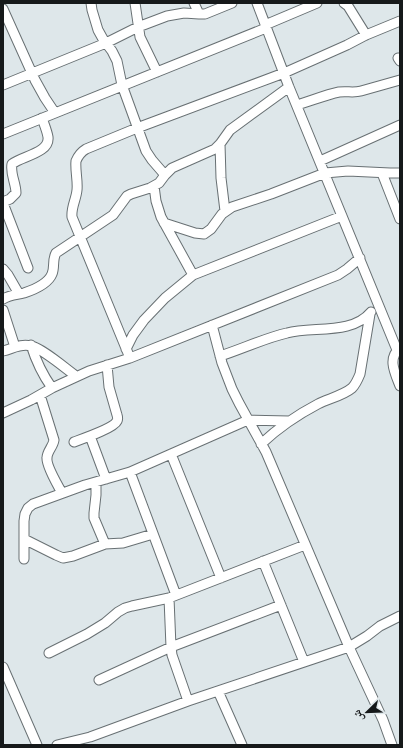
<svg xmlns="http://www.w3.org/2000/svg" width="403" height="748" font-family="Bitter,'Noto Naskh Arabic',serif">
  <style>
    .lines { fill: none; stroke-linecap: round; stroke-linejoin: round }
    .minor-casing { stroke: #687073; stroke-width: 11 }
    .minor { stroke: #fff; stroke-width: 9 }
  </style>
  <rect width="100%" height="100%" fill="#dee7ea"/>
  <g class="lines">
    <g class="minor-casing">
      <path id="minor" d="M 91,3 L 92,10 L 98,30 L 103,39 L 112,51 L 117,61 L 122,85 L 146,151 L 152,160 L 165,175
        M 135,3 L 140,37 L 157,72
        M 194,3 L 199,14
        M 257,3 L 289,87 L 397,350
        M 344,3 L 348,6 L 366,35
        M 3,9 L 35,80 L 45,98 L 55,113
        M 265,25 L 317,3
        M 398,58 L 400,61
        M 3,85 L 106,43 L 138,27 L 167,16 L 184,13 L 199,14 L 205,14 L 232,3
        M 297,105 C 311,101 325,95 339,92 C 347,91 354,93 361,91 L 400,80
        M 3,134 L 266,28
        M 220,144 L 221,178 L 225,211
        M 320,161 L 400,125
        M 382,173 L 400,219
        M 154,186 L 156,201 L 161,217 L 193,275
        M 3,202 L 10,199 L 16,193 C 16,183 10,174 12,164 C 22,156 50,153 48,137 C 47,131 44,124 42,118
        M 3,203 L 28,268
        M 164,223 L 195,233 L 204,234 L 211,229 L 222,214 L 232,207 L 271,194 L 325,173 L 348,171 L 390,173 L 400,173
        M 3,269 L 8,275 L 19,294
        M 3,299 C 10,295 16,295 24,293 C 33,290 48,284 52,274 C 55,267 52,260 56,253 L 113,215 L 127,196 L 131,194 L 150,188 L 159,183 L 165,175 L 172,168 L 215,149 L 220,144 L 230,130 L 289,87
        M 3,310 L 15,347
        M 212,325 L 222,363 L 232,389 L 239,403 L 266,452 L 349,647 L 383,720 L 392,745
        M 31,345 C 36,361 42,374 52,388
        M 400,348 C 387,358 395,373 400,386
        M 126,349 L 133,335 L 144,320 L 165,298 L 193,275 L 342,216
        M 3,351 C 12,349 21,343 31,346 C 42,348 66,369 76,376
        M 220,356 C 242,349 265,338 287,333 C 313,326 352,335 371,312
        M 130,358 L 72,217 C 71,207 76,200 77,190 C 78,180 75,171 76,161 C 78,156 81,152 86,149 L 137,128 L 284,73 L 347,45 L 366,35 L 400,21
        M 40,395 L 54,440 C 53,447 47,451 47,458 C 46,465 58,486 62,493
        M 3,413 L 31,400 L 52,388 L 89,371 L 130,358 L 338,275 L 347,269 L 360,258
        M 90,436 L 106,479
        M 74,442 C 82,439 114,428 117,421 C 118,419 118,418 117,415 L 109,387 L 107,365
        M 261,444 C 278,428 297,415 318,404 C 328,399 344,395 352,388 C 356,384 358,379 360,374 L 370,314
        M 171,454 L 221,578
        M 130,472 L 176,595
        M 96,482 L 96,495 L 94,513 L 94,518 L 105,544
        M 24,539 L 56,555 L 63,558 L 73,556 L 105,544 L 123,543 L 153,534
        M 24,559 L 24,521 L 25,514 L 28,508 L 33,504 L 85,485 L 130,472 L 248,420 L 289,421
        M 263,561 L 304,662
        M 169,598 L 171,647 L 172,655 L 188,701
        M 49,653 L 87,634 L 105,623 L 118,612 L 125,608 L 132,606 L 169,598 L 305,545
        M 3,667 L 37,745
        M 99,680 L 171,647 L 281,605
        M 218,691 L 242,745
        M 57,745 L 90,737 L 188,701 L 349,647 L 367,636 L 380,626 L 400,616"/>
    </g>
    <use href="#minor" class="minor"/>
  </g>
  <rect width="403" height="748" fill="none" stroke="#16191a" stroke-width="8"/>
  <g transform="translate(367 712) rotate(247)" stroke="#dee7ea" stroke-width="3" paint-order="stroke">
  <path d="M0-3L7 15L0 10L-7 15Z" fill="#16191a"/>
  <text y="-6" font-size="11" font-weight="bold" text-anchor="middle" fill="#16191a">ش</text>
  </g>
</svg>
